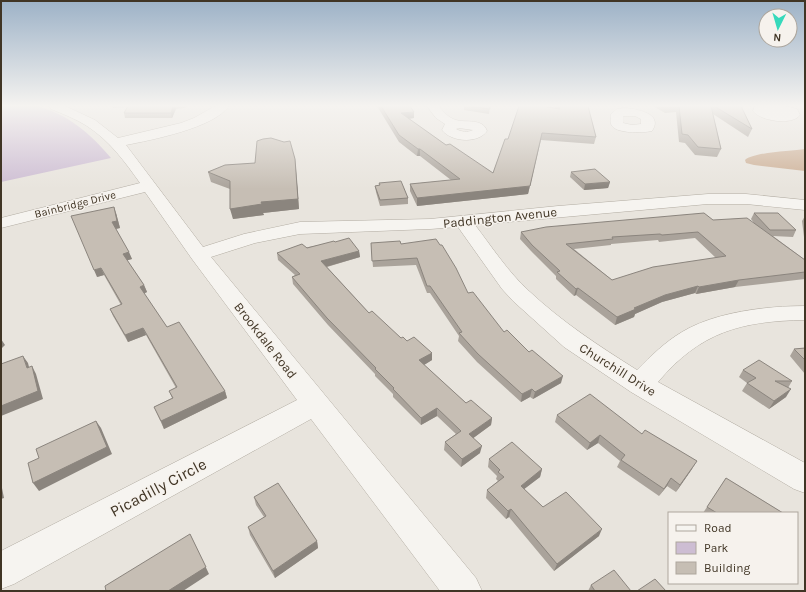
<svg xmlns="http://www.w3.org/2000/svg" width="806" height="592" font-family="Karla,sans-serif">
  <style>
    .green { fill: #cdbdd3 }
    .water { fill: #ccaf95 }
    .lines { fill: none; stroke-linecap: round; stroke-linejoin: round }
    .minor-casing { stroke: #b2aca2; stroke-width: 1 }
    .minor { fill: #f6f4f0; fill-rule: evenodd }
    .wall { fill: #aaa39b; fill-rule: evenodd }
    .shaded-wall { fill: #8b857e }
    .building { fill: #c6beb4; stroke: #8b857e; fill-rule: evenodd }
    .labels { text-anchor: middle; stroke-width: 3; stroke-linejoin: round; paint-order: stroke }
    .far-street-label { font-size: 11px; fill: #403525; stroke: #f6f2ed }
    .street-label { font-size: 13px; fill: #403525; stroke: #f6f2ed }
    .near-street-label { font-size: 16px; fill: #403525; stroke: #f6f2ed }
  </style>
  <rect width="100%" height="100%" fill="#e8e4dd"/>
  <path class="green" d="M 1,106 C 12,106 25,104 35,106 C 66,112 92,135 111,158 L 1,182 Z"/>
  <path class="water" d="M 805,149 L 805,171 L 754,165 L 746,163 L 745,160 C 754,152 792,151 805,149 Z"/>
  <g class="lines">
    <g class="minor-casing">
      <path id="minor" d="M 49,106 L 65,106 L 95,120 L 118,138 L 181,123 L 194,118 L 215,106 L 229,106 C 214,128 151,140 126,145 L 203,247 L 244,234 L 300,222 L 430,219 L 558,206 L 708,194 L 746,194 L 805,200 L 805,210 L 746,204 L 708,204 L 475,225 C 492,247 508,272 529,291 C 562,322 599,346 637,370 C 651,356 665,342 682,332 C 715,312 767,306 805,306 L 805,320 C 741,321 700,332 658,382 L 805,463 L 805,493 L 794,489 L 631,392 L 564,347 L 513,301 L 502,289 L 458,227 L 430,229 L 300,234 L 255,243 L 211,257 L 476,578 L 482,591 L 440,591 L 311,419 L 14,584 L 1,589 L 1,551 L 297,400 L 192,259 L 145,192 L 1,228 L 1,218 L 140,183 C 125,162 110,141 87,126 C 76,119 63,114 51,109 Z
        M 427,106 L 439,106 C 443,112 449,118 456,120 C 466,123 483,118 487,131 C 478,144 451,142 442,130 L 445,124 L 436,118 ZM 459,128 L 473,130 C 467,133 462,132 456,129 Z
        M 755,106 L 785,106 L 797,109 L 800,115 C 792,126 760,121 753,111 Z
        M 625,108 C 636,109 664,113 652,131 C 643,133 614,134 611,124 C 610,121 611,117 611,114 L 617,109 ZM 623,116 L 635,116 L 641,119 L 641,124 L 632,125 L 623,123 Z"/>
    </g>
    <use href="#minor" class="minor"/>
  </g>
  <path class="wall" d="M 112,106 L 186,106 L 185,108 L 176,109 L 172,118 L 125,118 L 124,113 L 127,107 L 113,108 Z
    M 377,106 L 410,106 L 414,118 L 409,119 L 446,145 L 493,173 L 508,139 L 555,108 L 554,106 L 588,106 L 596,137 L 594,144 L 541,140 L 528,194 L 417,206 L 410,191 L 410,184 L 451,180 L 420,156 L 417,156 L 399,142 Z
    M 463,106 L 490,106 L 489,114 L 464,110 L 464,107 L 463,107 Z
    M 653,106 L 741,106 L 752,129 L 748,137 L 713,114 L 721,149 L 717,157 L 695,155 L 685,143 L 679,142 L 676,112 L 665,113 Z
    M 296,169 L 299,209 L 263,213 L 264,215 L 233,219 L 230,189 L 211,182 L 208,172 Z
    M 571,172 L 610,182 L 608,188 L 584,190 L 570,177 Z
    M 379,183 L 408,198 L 408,204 L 380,206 L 376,192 L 375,186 L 379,185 Z
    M 116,213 L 120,228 L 116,229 L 132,259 L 127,260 L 144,285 L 147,292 L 144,294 L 167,327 L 225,391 L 227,398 L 164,429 L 154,407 L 172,398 L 169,391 L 176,388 L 146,335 L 128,342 L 113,316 L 110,309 L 121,305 L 104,275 L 97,277 Z
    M 754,213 L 796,230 L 793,237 L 773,236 L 805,260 L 805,279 L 735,287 L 696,294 L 695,293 L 662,302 L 635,314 L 634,317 L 615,325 L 576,295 L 574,296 L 556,279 L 556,276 L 531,251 L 520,239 L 521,232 L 713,220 L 754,223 L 751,219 ZM 695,238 L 716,258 L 612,280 L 574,249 L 611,245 L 611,244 L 658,240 L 659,242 Z
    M 805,216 L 805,237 L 804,237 L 802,221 Z
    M 335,242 L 359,251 L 360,257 L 327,267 L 369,313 L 401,338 L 432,353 L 432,360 L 424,365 L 466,403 L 492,418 L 491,425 L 473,438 L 480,453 L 461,467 L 444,450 L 445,442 L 456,434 L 437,416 L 421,425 L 393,397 L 393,394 L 375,376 L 375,374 L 328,325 L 293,284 L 292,277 L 295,275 L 278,260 L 277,253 Z
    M 371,243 L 401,244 L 468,293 L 504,332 L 561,383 L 533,399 L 530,397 L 521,402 L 477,362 L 458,341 L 459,336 L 430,293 L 427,293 L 416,265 L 373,267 Z
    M 805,348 L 805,374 L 790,356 L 794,349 Z
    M 743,370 L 792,381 L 788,388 L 786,397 L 769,409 L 742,391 L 747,383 L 739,377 Z
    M 557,415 L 642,434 L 692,469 L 676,492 L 667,486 L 659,496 L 617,467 L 620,461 L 598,443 L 587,450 L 555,422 Z
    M 489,459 L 542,469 L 540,477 L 524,489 L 543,507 L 599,536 L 554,571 L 509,517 L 506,519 L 486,498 L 487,490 L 498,481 L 496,479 L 497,476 L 488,467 Z
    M 726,478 L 783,513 L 703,513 Z
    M 254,497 L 317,541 L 318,548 L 275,578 L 250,535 L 248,527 L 264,517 L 256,505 Z
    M 591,585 L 631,591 L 588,591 Z"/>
  <path class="shaded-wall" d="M 173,106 L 175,106 L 176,109 L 172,118 L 171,113 Z
    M 414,112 L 414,118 L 401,119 L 401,113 Z
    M 542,133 L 528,194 L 417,206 L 417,198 L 530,186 Z
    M 418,149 L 420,149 L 420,156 L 417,156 Z
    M 295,159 L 299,209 L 263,213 L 264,215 L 233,219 L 230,209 Z
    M 610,182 L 608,188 L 584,190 L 585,184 Z
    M 114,207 L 116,213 L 120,228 L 115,229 L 112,222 Z
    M 359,251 L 360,257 L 322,268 L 321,261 Z
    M 129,252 L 132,259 L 125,261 L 123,254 Z
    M 101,268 L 104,275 L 97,277 L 94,270 Z
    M 739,280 L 735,287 L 696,294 L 699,287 Z
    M 144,285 L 147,292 L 142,294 L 140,287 Z
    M 698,286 L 695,293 L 662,302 L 635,314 L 634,317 L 615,325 L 617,317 L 634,308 L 665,295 Z
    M 578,288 L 576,295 L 574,296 L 576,289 Z
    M 143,328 L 146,335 L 128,342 L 125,335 Z
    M 1,339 L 5,345 L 1,349 Z
    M 432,353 L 432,360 L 419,368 L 419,360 Z
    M 23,356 L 28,363 L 31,375 L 27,368 Z
    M 32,366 L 36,374 L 43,399 L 1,416 L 1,406 Z
    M 563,376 L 561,383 L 533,399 L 535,392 Z
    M 532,389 L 530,397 L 521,402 L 522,394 Z
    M 791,389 L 786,397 L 769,409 L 774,401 Z
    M 225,391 L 227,398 L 164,429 L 161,421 Z
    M 437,408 L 437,416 L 421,425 L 421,418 Z
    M 492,418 L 491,425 L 468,442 L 469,434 Z
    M 96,421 L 101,428 L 112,454 L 39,491 L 33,483 Z
    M 600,435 L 598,443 L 587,450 L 590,443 Z
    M 482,446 L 480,453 L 461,467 L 462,459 Z
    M 697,461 L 692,469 L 676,492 L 680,485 Z
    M 542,469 L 540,477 L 519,493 L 521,486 Z
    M 671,478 L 667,486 L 659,496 L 664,489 Z
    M 1,483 L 4,498 L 1,499 Z
    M 511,509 L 509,517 L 506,519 L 508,511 Z
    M 602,529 L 599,536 L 554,571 L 557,564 Z
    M 190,534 L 209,574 L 183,591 L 168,591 Z
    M 317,541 L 318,548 L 275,578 L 273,571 Z"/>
  <path class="building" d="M 128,106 L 173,106 L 171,113 L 124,113 Z
    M 381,106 L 410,106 L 414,112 L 401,113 L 446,145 L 450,144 L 493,173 L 505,139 L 508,139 L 519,106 L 542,106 L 560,109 L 558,106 L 588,106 L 596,137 L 542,133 L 530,186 L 417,198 L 410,184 L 460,179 L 420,149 L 418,149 L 399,135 Z
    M 468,106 L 490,106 L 490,109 Z
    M 679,106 L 711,106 L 721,149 L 698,147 L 688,135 L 682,134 Z
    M 714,106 L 741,106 L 752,129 Z
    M 271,138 L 284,142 L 290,141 L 295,159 L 298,199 L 261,202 L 262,204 L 230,209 L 230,181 L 208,172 L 225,165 L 255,163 L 257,141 L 263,139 Z
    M 595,169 L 610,182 L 585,184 L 571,172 Z
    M 401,181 L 408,198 L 380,200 L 375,186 L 380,185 L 379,183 Z
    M 114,207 L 117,221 L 112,222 L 129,252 L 123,254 L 144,285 L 140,287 L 167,327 L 179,322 L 225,391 L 161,421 L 154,407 L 173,398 L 169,391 L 177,387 L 143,328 L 125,335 L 110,309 L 122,304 L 101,268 L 94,270 L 71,216 Z
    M 704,213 L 713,220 L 747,218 L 805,260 L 805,272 L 739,280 L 699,287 L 698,286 L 665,295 L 634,308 L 636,309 L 617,317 L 578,288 L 576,289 L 557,272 L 560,271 L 532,245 L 521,232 L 546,227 ZM 698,232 L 726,256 L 653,267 L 612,280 L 566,244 L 613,239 L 612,237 L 660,234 L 662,235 Z
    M 754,213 L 778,213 L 796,230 L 770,230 Z
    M 349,238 L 359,251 L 321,261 L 369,313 L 372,311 L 401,338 L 403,337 L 407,341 L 414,337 L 432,353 L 419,360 L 466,403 L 471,400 L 492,418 L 469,434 L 482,446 L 462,459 L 445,442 L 461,431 L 437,408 L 421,418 L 393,389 L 394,388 L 375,369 L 376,368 L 327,318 L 292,277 L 300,274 L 277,253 L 302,244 L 307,248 L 334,241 L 335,242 Z
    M 436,239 L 440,245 L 442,245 L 456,268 L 468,293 L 473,292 L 504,332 L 507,330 L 529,352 L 532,350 L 563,376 L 535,392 L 532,389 L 522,394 L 478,354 L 459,333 L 462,332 L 430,286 L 427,286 L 417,258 L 372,261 L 371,243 L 400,241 L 401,244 Z
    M 805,348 L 805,360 L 794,349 Z
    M 23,356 L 27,368 L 32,366 L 38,391 L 1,406 L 1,364 Z
    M 759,360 L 792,381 L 775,381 L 791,389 L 774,401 L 747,383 L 756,378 L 743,370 Z
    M 590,394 L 642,434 L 645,430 L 697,461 L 680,485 L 671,478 L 664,489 L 621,460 L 625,455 L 600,435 L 590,443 L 557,415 Z
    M 96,421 L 107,447 L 33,483 L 28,463 L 39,458 L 36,449 Z
    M 512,442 L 542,469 L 521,486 L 543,507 L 566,492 L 602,529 L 557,564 L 511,509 L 508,511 L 487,490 L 504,477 L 498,472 L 500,470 L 489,459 Z
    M 726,478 L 783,513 L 717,513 L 707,507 Z
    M 278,483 L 317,541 L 273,571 L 248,527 L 266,516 L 254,497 Z
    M 190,534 L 206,567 L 168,591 L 106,591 L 105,586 Z
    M 614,570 L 631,591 L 595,591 L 591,585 Z
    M 655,579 L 666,591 L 637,591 Z"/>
  <linearGradient id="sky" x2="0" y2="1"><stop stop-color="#9db2c7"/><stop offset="0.56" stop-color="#f5f3f0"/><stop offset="1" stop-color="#f5f3f0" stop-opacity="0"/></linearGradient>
  <rect width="806" height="189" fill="url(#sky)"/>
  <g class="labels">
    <g class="far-street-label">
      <text transform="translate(75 204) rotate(-14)" y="4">Bainbridge Drive</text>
    </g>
    <g class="street-label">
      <text transform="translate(500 217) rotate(-6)" y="5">Paddington Avenue</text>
      <text transform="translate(266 340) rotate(52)" y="5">Brookdale Road</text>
      <text transform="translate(618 369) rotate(32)" y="5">Churchill Drive</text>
    </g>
    <g class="near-street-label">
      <text transform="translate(158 487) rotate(-28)" y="6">Picadilly Circle</text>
    </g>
  </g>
  <rect width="806" height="592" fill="none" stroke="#403525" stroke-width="4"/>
  <rect x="668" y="512" width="130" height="72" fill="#f6f2ed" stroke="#ada69d"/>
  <rect x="676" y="525" width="20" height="6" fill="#f6f4f0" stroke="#ada69d"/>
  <text x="704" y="532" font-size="12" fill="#403525">Road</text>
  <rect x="676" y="542" width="20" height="12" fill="#cdbdd3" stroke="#ada69d"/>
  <text x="704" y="552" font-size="12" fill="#403525">Park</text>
  <rect x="676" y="562" width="20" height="12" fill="#c6beb4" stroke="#ada69d"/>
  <text x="704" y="572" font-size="12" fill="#403525">Building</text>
  <g transform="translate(778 28) rotate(185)"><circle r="19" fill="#f6f2ed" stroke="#ada69d"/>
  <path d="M0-3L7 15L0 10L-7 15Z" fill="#36d9bb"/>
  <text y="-6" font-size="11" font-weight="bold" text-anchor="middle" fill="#403525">N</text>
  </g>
</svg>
